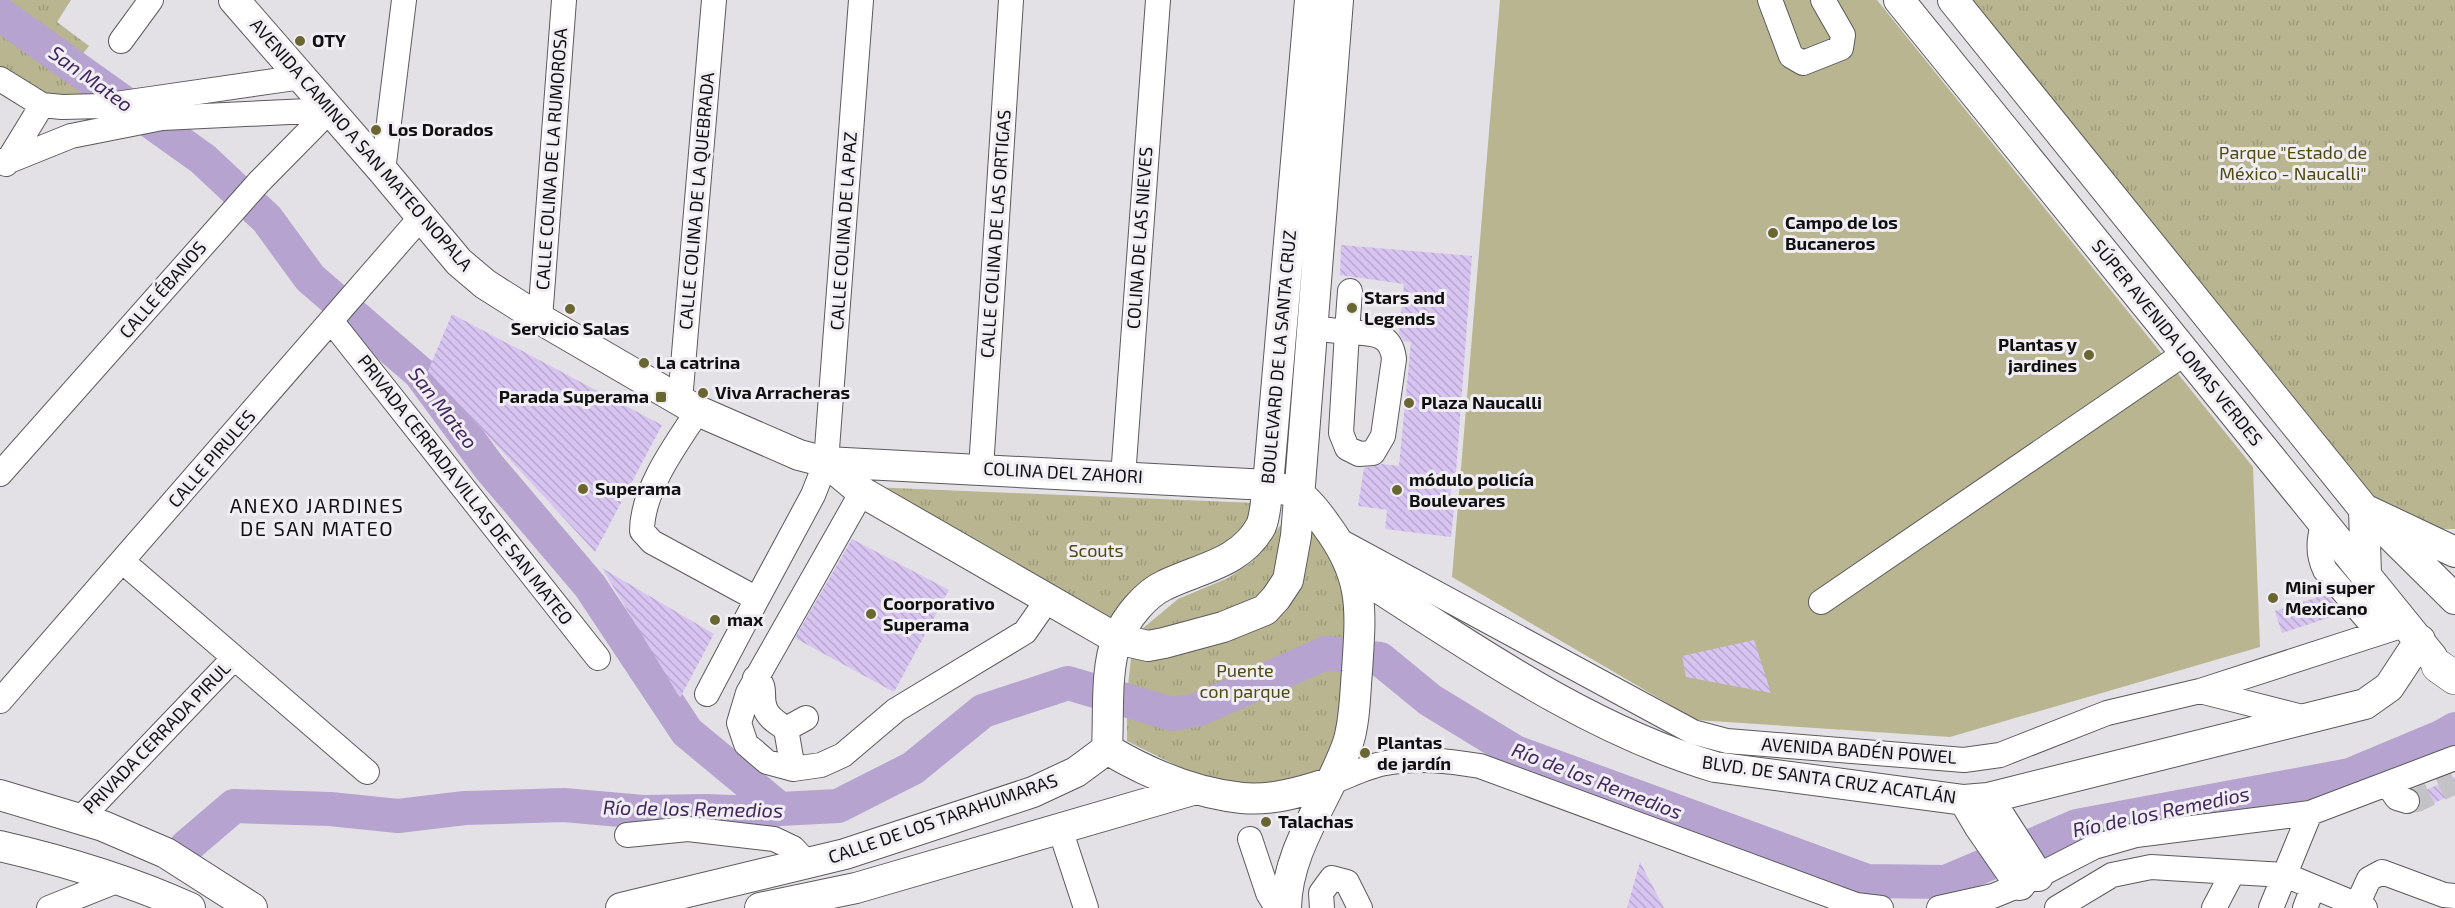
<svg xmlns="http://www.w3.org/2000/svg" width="2455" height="908" font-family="'Exo 2',sans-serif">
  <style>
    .park { fill: url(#park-tufts) }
    .pitch { fill: #b8b590 }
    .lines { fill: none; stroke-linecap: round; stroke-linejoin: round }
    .river { stroke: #b6a3cf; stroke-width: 34 }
    .building { fill: url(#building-back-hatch) }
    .minor-tunnel { stroke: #c3c2c6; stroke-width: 24; stroke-dasharray: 24 12; stroke-linecap: butt }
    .minor-casing { stroke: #5b595d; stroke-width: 26 }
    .major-casing { stroke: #5b595d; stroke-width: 32 }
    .highway-casing { stroke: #5b595d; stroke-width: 34 }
    .minor { stroke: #fff; stroke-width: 24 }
    .major { stroke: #fff; stroke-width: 30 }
    .highway { stroke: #fff; stroke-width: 33 }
    .poi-dot { fill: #6a6632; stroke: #f0eef3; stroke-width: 2 }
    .labels { text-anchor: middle; stroke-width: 6; stroke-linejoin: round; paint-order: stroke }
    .poi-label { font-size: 18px; font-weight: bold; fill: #101011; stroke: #f0eef3; text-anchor: start }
    .street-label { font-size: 18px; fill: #101011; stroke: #f0eef3 }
    .park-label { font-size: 18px; fill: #4f4a10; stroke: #f0eef3 }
    .water-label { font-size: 20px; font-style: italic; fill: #41265c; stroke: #f0eef3 }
    .neighbourhood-label { font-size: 20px; letter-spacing: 1.5px; fill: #101011; stroke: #f0eef3 }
  </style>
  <defs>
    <pattern id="park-tufts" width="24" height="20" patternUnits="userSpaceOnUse" patternTransform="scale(1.5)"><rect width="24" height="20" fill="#b8b590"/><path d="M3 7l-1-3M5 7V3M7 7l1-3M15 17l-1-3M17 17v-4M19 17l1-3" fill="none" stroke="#9d9b7b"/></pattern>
    <pattern id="building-back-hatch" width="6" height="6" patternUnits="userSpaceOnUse" patternTransform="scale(1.5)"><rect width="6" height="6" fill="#d8c4f1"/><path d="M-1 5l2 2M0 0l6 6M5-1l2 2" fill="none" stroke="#b8a7ce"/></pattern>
  </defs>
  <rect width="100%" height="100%" fill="#e3e1e6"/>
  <path class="park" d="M 0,0 L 71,0 L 57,22 L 89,46 L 77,61 L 116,96 L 42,105 L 0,79 Z
    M 1953,0 L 2455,0 L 2455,529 L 2439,529 L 2364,509 Z
    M 870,487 L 1255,503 L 1247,532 L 1111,623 Z
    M 1284,521 L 1320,531 L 1353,602 L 1341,740 L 1317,777 L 1275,789 L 1235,783 L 1187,771 L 1127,741 L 1127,694 L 1131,659 L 1142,629 L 1178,599 L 1228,578 L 1252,562 Z"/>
  <path class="pitch" d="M 1500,0 L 1877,0 L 2253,467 L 2260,647 L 1950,737 L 1696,720 L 1452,577 Z"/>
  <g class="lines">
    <path class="river" d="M 0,14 L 203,159 L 267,219 L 310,278 L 420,373 L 489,467 L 590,586 L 687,732 L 780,809
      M 186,847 L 234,806 L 330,809 L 398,816 L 465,808 L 564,805 L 643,812 L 706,811 L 758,813 L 780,809 L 838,806 L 913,768 L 983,711 L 1068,683 L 1172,714 L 1197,710 L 1326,653 L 1380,659 L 1430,700 L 1515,752 L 1867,881 L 1946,882 L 2077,826 L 2350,775 L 2441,737 L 2455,729"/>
  </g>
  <path class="building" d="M 1341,245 L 1472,256 L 1456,473 L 1453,473 L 1449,509 L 1454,510 L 1451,537 L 1385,529 L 1387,510 L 1358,506 L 1364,468 L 1382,464 L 1399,466 L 1411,342 L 1404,341 L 1399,334 L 1404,284 L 1340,275 Z
    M 452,314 L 662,425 L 595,552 L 428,371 Z
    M 852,539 L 949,590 L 894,692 L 795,638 Z
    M 602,568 L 714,634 L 680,698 Z
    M 2327,594 L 2337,606 L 2340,614 L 2282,633 L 2275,611 Z
    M 1754,640 L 1771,693 L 1686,677 L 1682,656 Z
    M 2455,777 L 2455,794 L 2417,810 L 2421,805 L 2419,793 Z
    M 1640,862 L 1664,908 L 1627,908 Z"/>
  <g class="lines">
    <path class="minor-tunnel" d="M 2407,801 L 2417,800 L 2455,782"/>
    <g class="minor-casing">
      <path id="minor" d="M 1770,0 L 1791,56 L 1803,63 L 1841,48 L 1843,35 L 1823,0
        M 121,41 L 151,0
        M 0,79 L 42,105 L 62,107 L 102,106 L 302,77
        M 0,161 L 9,161 L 71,136 L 162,118 L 330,110
        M 6,164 L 42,105
        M 383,171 L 404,0
        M 540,319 L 564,0
        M 332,322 L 598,658
        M 1311,328 L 1347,332 L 1341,433 L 1347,448 L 1359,454 L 1373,453 L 1383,436 L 1394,359 C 1391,331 1370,334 1347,332 L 1350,291
        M 680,401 L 714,0
        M 698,411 C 676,444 642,490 642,531 L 652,542 L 757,599 L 813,495 L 826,462 L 861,0
        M 981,469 L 1011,0
        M 0,474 L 259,182 L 330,110
        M 1123,477 L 1158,0
        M 862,492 L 748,693 L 739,723 L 746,744 L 767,762 L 793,769 L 821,765 L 843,755 L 896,710 L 1025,632 L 1048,599
        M 2323,523 C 2319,540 2317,553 2325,570 L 2379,633
        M 1338,540 L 1693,732 L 1727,741 L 1964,760 L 2000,755 L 2107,713 L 2200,691 L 2407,624
        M 122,561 L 367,772
        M 1821,602 L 2185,353
        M 755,678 C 768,686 760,695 765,708 C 768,718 778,723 786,729 L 793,769
        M 2200,691 L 2306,718
        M 707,694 L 757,599
        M 0,701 L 422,216
        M 786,729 L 806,718
        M 1329,783 C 1347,777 1367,766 1386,763 C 1418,757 1449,761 1480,766 L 1856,905 L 1881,908
        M 2387,784 L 2397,798 L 2407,801
        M 80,819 L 234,658
        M 1060,829 L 1086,908
        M 627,835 L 688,829 L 774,839 L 793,848 L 807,863
        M 1250,839 L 1268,893 L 1277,908
        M 2357,905 L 2369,879 L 2382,872 L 2444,895 L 2455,896
        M 49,908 L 119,880
        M 1322,908 L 1321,893 L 1332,878 L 1347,882 L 1360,908
        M 1939,908 L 1993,896 L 2020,885 L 2094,847 L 2136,835 L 2310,813 L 2455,758
        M 2057,908 L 2112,875 L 2151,867 L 2233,872
        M 2214,908 L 2233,872 L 2285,875 L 2365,908
        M 2271,908 L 2310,813
        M 2305,908 L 2313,887"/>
    </g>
    <g class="major-casing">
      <path id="major" d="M 234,0 L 383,171 L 459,262 L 485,284 L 540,319 L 698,411 L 799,455 L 826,462 L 862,492 L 1117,639 L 1148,646 L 1164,643 L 1223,627 L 1265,610 L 1276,598 L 1288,580 L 1296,536 L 1338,0
        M 1899,0 L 2432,657
        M 1953,0 L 2364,509 L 2455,599
        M 826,462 L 1268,485 C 1278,488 1291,490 1299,495 C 1309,501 1319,515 1326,525 C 1365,577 1361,609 1357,671 C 1355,694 1355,721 1348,743 C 1329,798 1287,847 1286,908
        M 1354,572 C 1469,645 1584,728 1715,767 L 1964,800 L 1988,798 L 2365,704 L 2389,687 L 2420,640
        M 2366,576 L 2364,509 L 2455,552
        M 1107,749 C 1109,716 1105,669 1117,639 C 1126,618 1145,594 1165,585 C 1200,568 1241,563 1261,526 C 1266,514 1266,497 1268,485 L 1310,0
        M 1107,749 C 1147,773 1195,793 1242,798 C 1271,801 1301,792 1329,783
        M 0,795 L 103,826 L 166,853 L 252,908
        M 1988,798 L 2038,876
        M 1964,800 L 1980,827 L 2020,885
        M 0,846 C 65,861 129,880 190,908
        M 621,908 L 845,854 L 1033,792 L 1076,772 L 1107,749
        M 760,908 L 856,888 L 1196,789"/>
    </g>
    <g class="highway-casing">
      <path id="highway" d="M 2438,666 L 2455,678"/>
    </g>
    <use href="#minor" class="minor"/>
    <use href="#major" class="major"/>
    <use href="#highway" class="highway"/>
  </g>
  <g class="poi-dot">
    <circle cx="300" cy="41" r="6"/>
    <circle cx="376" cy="130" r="6"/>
    <circle cx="1773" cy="233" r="6"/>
    <circle cx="1352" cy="308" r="6"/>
    <circle cx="570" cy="309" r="6"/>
    <circle cx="2089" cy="355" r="6"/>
    <circle cx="644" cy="363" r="6"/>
    <circle cx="703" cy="393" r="6"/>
    <rect x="655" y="391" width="12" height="12" rx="3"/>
    <circle cx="1409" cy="403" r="6"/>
    <circle cx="583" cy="489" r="6"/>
    <circle cx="1397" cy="490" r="6"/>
    <circle cx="2273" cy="598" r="6"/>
    <circle cx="871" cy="614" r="6"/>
    <circle cx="715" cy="620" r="6"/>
    <circle cx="1365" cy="753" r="6"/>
    <circle cx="1266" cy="822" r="6"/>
  </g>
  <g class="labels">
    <g class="poi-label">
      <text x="312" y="47">OTY</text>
      <text x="388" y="136">Los Dorados</text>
      <text x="1785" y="229">Campo de los<tspan x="1785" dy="21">Bucaneros</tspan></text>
      <text x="1364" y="304">Stars and<tspan x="1364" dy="21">Legends</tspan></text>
      <text x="570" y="335" text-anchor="middle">Servicio Salas</text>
      <text x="2077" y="351" text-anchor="end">Plantas y<tspan x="2077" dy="21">jardines</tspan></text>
      <text x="656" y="369">La catrina</text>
      <text x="715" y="399">Viva Arracheras</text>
      <text x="649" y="403" text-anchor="end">Parada Superama</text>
      <text x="1421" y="409">Plaza Naucalli</text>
      <text x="1409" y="486">módulo policía<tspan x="1409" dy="21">Boulevares</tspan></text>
      <text x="595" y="495">Superama</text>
      <text x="2285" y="594">Mini super<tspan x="2285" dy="21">Mexicano</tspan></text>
      <text x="883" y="610">Coorporativo<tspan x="883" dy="21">Superama</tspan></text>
      <text x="727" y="626">max</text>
      <text x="1377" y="749">Plantas<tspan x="1377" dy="21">de jardín</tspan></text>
      <text x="1278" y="828">Talachas</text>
    </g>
    <g class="street-label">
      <text transform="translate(361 145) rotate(49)" y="6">AVENIDA CAMINO A SAN MATEO NOPALA</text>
      <text transform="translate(552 159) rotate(-86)" y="6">CALLE COLINA DE LA RUMOROSA</text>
      <text transform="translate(697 201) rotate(-85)" y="6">CALLE COLINA DE LA QUEBRADA</text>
      <text transform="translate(844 231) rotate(-86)" y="6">CALLE COLINA DE LA PAZ</text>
      <text transform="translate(996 234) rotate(-86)" y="6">CALLE COLINA DE LAS ORTIGAS</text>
      <text transform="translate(1140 238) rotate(-86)" y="6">COLINA DE LAS NIEVES</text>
      <text transform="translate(163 290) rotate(-49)" y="6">CALLE ÉBANOS</text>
      <text transform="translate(2177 343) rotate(51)" y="6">SÚPER AVENIDA LOMAS VERDES</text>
      <text transform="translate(1279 357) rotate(-85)" y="6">BOULEVARD DE LA SANTA CRUZ</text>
      <text transform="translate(212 459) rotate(-49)" y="6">CALLE PIRULES</text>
      <text transform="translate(1063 473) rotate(3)" y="6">COLINA DEL ZAHORI</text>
      <text transform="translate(465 490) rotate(52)" y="6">PRIVADA CERRADA VILLAS DE SAN MATEO</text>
      <text transform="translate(157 738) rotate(-46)" y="6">PRIVADA CERRADA PIRUL</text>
      <text transform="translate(1859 751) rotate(4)" y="6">AVENIDA BADÉN POWEL</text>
      <text transform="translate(1829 780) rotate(8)" y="6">BLVD. DE SANTA CRUZ ACATLÁN</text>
      <text transform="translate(943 819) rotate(-19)" y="6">CALLE DE LOS TARAHUMARAS</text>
    </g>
    <g class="park-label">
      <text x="2293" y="159">Parque "Estado de<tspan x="2293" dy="21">México - Naucalli"</tspan></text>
      <text x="1096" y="557">Scouts</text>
      <text x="1245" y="677">Puente<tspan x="1245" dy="21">con parque</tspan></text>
    </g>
    <g class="water-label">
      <text transform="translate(91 79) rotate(36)" y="7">San Mateo</text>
      <text transform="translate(443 408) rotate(52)" y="7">San Mateo</text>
      <text transform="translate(1597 781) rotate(21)" y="7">Río de los Remedios</text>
      <text transform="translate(693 809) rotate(1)" y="7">Río de los Remedios</text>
      <text transform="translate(2161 812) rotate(-12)" y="7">Río de los Remedios</text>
    </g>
    <g class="neighbourhood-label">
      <text x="317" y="513">ANEXO JARDINES<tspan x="317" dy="23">DE SAN MATEO</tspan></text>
    </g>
  </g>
</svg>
